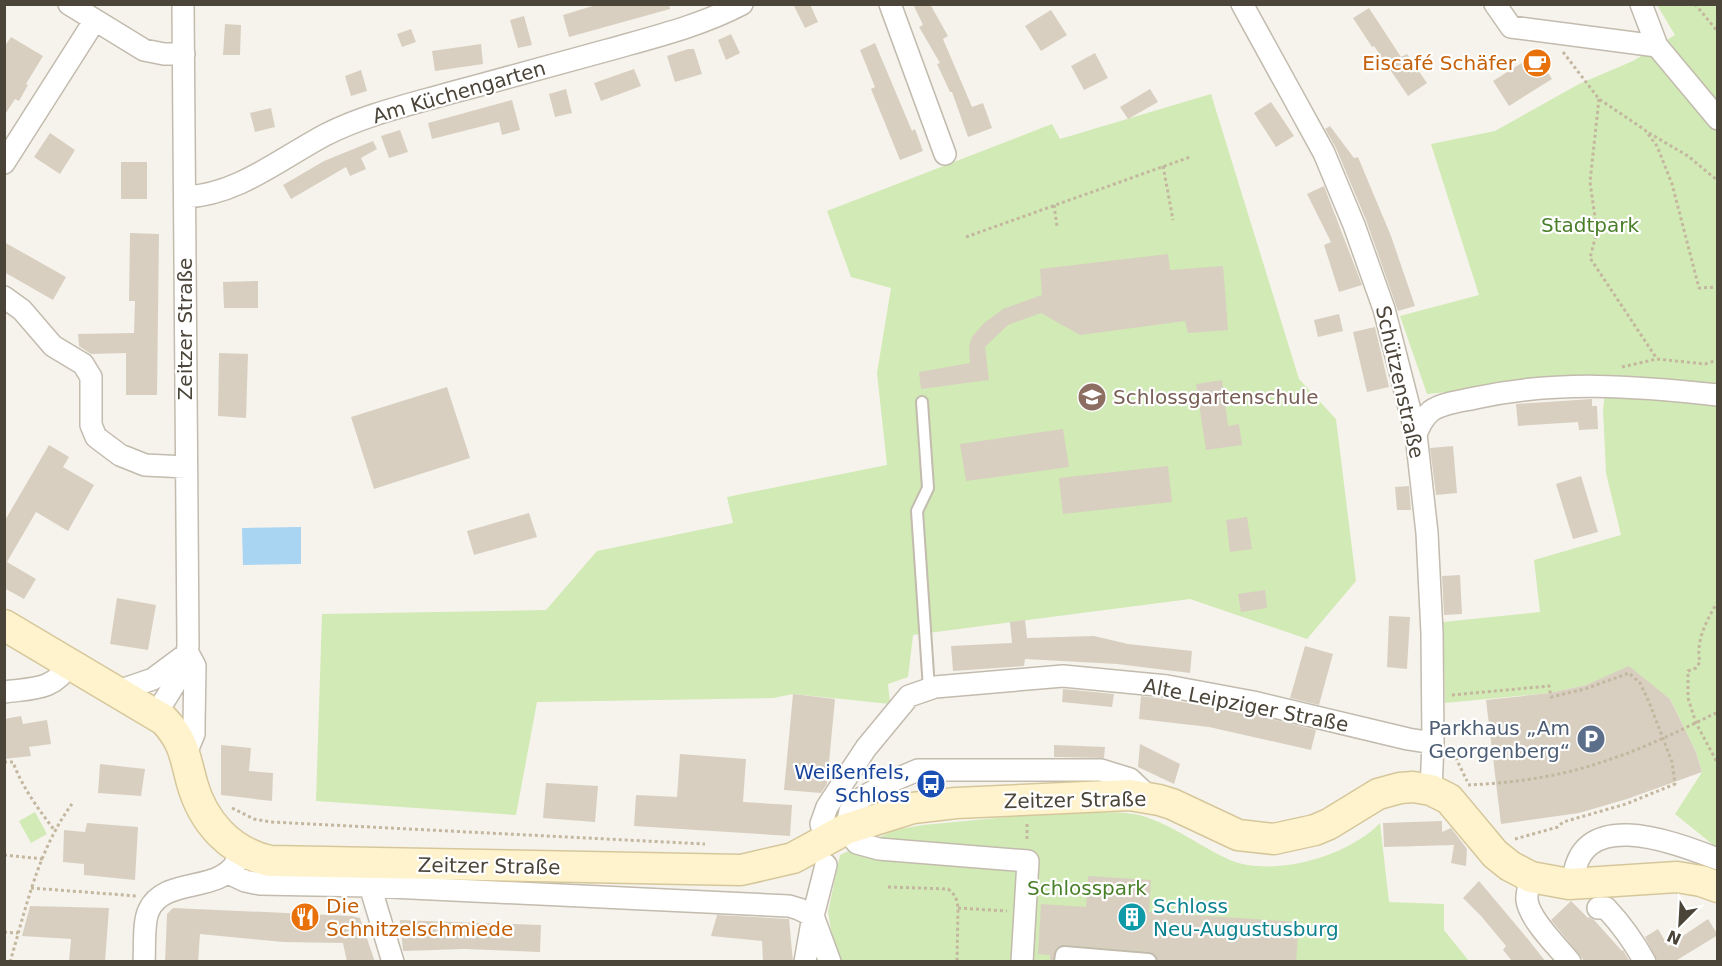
<svg xmlns="http://www.w3.org/2000/svg" width="1722" height="966" font-family="'DejaVu Sans',sans-serif">
  <style>
    .green { fill: #d2eab5 }
    .water { fill: #a9d4f2 }
    .building { fill: #d8cfc1 }
    .lines { fill: none; stroke-linecap: round; stroke-linejoin: round }
    .service-casing { stroke: #c2bbae; stroke-width: 14 }
    .pedestrian-casing { stroke: #c2bbae; stroke-width: 20 }
    .minor-casing { stroke: #c2bbae; stroke-width: 24 }
    .secondary-casing { stroke: #d6c79b; stroke-width: 33 }
    .path { stroke: #c4b79f; stroke-width: 3; stroke-dasharray: 3 3; stroke-linecap: butt }
    .service { stroke: #fff; stroke-width: 10 }
    .pedestrian { stroke: #fff; stroke-width: 16 }
    .minor { stroke: #fff; stroke-width: 21 }
    .secondary { stroke: #fff3cd; stroke-width: 30 }
    .labels { text-anchor: middle; stroke-width: 4.5; stroke-linejoin: round; paint-order: stroke }
    .food-label { font-size: 20px; fill: #c56008; stroke: #fff; text-anchor: end }
    .street-label { font-size: 20px; fill: #4b4439; stroke: #fff }
    .park-label { font-size: 20px; fill: #4a7f2a; stroke: #fff }
    .education-label { font-size: 20px; fill: #785e54; stroke: #fff; text-anchor: start }
    .service-label { font-size: 20px; fill: #4e5e75; stroke: #fff; text-anchor: end }
    .transit-label { font-size: 20px; fill: #164399; stroke: #fff; text-anchor: end }
    .culture-label { font-size: 20px; fill: #0d838f; stroke: #fff; text-anchor: start }
  </style>
  <rect width="100%" height="100%" fill="#f6f3ec"/>
  <path class="green" d="M 1657,5 L 1717,5 L 1717,848 L 1675,814 L 1702,772 L 1696,752 L 1670,699 L 1629,667 L 1586,685 L 1550,693 L 1445,703 L 1443,622 L 1540,612 L 1534,560 L 1621,535 L 1606,473 L 1603,410 L 1607,377 L 1427,394 L 1400,316 L 1479,295 L 1431,144 L 1495,131 L 1579,84 L 1633,61 L 1675,35 Z
    M 1211,94 L 1299,379 L 1336,419 L 1356,581 L 1307,639 L 1190,599 L 913,635 L 908,677 L 888,684 L 890,704 L 793,694 L 773,698 L 537,702 L 516,815 L 316,801 L 322,614 L 546,610 L 597,551 L 733,523 L 727,497 L 887,465 L 877,373 L 891,288 L 851,277 L 827,211 L 1052,124 L 1060,139 Z
    M 35,812 L 47,834 L 31,843 L 19,821 Z
    M 1084,813 C 1102,813 1122,811 1139,815 C 1172,824 1199,846 1230,860 C 1273,878 1349,856 1380,823 L 1389,902 L 1444,904 L 1444,930 L 1469,961 L 841,961 L 832,936 L 828,912 L 840,855 L 895,830 L 923,825 L 1019,816 Z"/>
  <path class="water" d="M 301,527 L 301,564 L 243,565 L 242,528 Z"/>
  <path class="building" d="M 599,4 L 669,4 L 670,9 L 569,37 L 563,15 Z
    M 793,4 L 810,4 L 818,22 L 805,28 Z
    M 913,4 L 930,4 L 948,36 L 943,39 L 972,107 L 983,103 L 992,128 L 968,137 L 952,92 L 950,92 L 937,64 L 940,63 L 919,27 L 923,25 Z
    M 1369,8 L 1401,57 L 1407,54 L 1427,83 L 1408,96 L 1374,46 L 1372,47 L 1353,18 Z
    M 1051,10 L 1067,35 L 1041,51 L 1025,26 Z
    M 524,16 L 532,45 L 518,48 L 510,20 Z
    M 225,24 L 241,25 L 240,55 L 223,55 Z
    M 411,29 L 416,42 L 402,47 L 397,34 Z
    M 731,34 L 740,53 L 726,60 L 718,40 Z
    M 11,37 L 43,56 L 26,84 L 28,85 L 19,101 L 15,99 L 4,116 L 4,47 Z
    M 875,43 L 912,131 L 915,129 L 923,151 L 900,160 L 871,89 L 875,87 L 860,50 Z
    M 481,44 L 483,64 L 435,71 L 432,51 Z
    M 688,49 L 694,49 L 702,74 L 675,82 L 667,56 Z
    M 1095,53 L 1108,78 L 1084,90 L 1071,66 Z
    M 1536,54 L 1552,79 L 1509,106 L 1493,81 Z
    M 634,69 L 641,86 L 601,101 L 594,83 Z
    M 361,70 L 367,91 L 351,96 L 345,76 Z
    M 566,89 L 572,113 L 555,117 L 549,94 Z
    M 1150,89 L 1158,102 L 1128,119 L 1120,107 Z
    M 512,100 L 520,130 L 502,135 L 499,122 L 432,139 L 428,123 Z
    M 1271,102 L 1294,136 L 1276,147 L 1254,113 Z
    M 271,108 L 275,127 L 255,132 L 250,113 Z
    M 1330,126 L 1354,158 L 1358,157 L 1391,236 L 1415,306 L 1398,311 L 1366,220 L 1336,148 L 1325,129 Z
    M 400,130 L 408,152 L 389,158 L 381,136 Z
    M 50,133 L 75,150 L 60,174 L 34,157 Z
    M 373,141 L 377,149 L 361,158 L 366,169 L 350,176 L 346,167 L 291,199 L 283,185 L 324,161 Z
    M 121,162 L 147,162 L 147,199 L 121,199 Z
    M 1324,186 L 1362,285 L 1339,292 L 1324,245 L 1331,242 L 1307,194 Z
    M 130,233 L 159,234 L 157,395 L 126,395 L 126,353 L 91,354 L 79,346 L 78,334 L 134,333 L 135,301 L 129,301 Z
    M 4,242 L 66,277 L 53,300 L 4,272 Z
    M 1168,254 L 1170,270 L 1223,266 L 1228,330 L 1188,333 L 1185,321 L 1080,335 L 1041,313 L 1008,325 L 985,347 L 989,380 L 921,389 L 919,372 L 970,363 L 969,346 L 972,337 L 984,323 L 1003,309 L 1042,295 L 1040,269 Z
    M 258,281 L 258,308 L 224,308 L 223,282 Z
    M 1339,314 L 1343,331 L 1318,337 L 1314,320 Z
    M 1375,327 L 1389,387 L 1367,392 L 1353,332 Z
    M 219,353 L 248,354 L 246,418 L 218,416 Z
    M 1222,380 L 1228,426 L 1239,424 L 1242,445 L 1206,450 L 1196,384 Z
    M 447,387 L 470,458 L 374,489 L 351,417 Z
    M 1592,399 L 1592,406 L 1597,406 L 1598,429 L 1579,430 L 1578,422 L 1518,426 L 1516,404 Z
    M 1063,429 L 1069,467 L 966,481 L 960,444 Z
    M 49,445 L 69,457 L 63,467 L 94,485 L 68,531 L 36,512 L 7,562 L 36,579 L 24,599 L 4,588 L 4,522 Z
    M 1453,446 L 1457,493 L 1436,495 L 1430,448 Z
    M 1168,466 L 1172,502 L 1063,514 L 1059,478 Z
    M 1581,476 L 1598,532 L 1573,539 L 1556,484 Z
    M 1409,486 L 1411,510 L 1397,510 L 1395,487 Z
    M 529,513 L 537,537 L 474,555 L 467,531 Z
    M 1247,517 L 1252,549 L 1230,552 L 1226,520 Z
    M 1460,575 L 1462,614 L 1444,615 L 1442,576 Z
    M 1265,590 L 1267,608 L 1241,612 L 1238,594 Z
    M 117,598 L 156,605 L 148,650 L 110,644 Z
    M 1389,616 L 1410,617 L 1407,669 L 1387,667 Z
    M 1025,620 L 1027,638 L 1094,636 L 1128,644 L 1192,651 L 1190,673 L 1117,664 L 1025,659 L 1024,666 L 953,671 L 951,646 L 1012,643 L 1010,622 Z
    M 1305,646 L 1333,654 L 1319,705 L 1290,698 Z
    M 1629,666 L 1670,699 L 1696,752 L 1702,772 L 1627,799 L 1579,813 L 1501,824 L 1486,700 L 1550,693 L 1586,685 Z
    M 1063,689 L 1114,694 L 1112,707 L 1062,702 Z
    M 793,694 L 835,699 L 827,784 L 821,793 L 784,790 Z
    M 1141,696 L 1165,699 L 1250,714 L 1316,730 L 1311,750 L 1209,727 L 1139,719 Z
    M 21,716 L 23,724 L 47,720 L 51,744 L 29,747 L 31,756 L 4,759 L 4,719 Z
    M 1140,744 L 1180,764 L 1174,784 L 1138,767 Z
    M 221,745 L 251,748 L 249,771 L 273,773 L 272,801 L 221,795 Z
    M 1054,745 L 1105,747 L 1104,758 L 1054,757 Z
    M 680,754 L 746,759 L 743,802 L 792,805 L 790,836 L 634,826 L 636,795 L 677,797 Z
    M 100,764 L 145,769 L 141,796 L 98,793 Z
    M 546,783 L 598,786 L 595,822 L 543,818 Z
    M 1442,821 L 1442,832 L 1451,828 L 1467,849 L 1466,866 L 1451,863 L 1454,845 L 1384,847 L 1383,823 Z
    M 87,823 L 138,827 L 135,880 L 84,875 L 84,864 L 63,862 L 64,830 L 85,832 Z
    M 1088,876 L 1151,880 L 1149,912 L 1299,922 L 1296,962 L 1158,962 L 1154,954 L 1149,952 L 1065,945 L 1056,948 L 1053,962 L 1050,962 L 1050,955 L 1038,954 L 1041,904 L 1086,907 Z
    M 1479,881 L 1527,938 L 1546,962 L 1513,962 L 1503,950 L 1506,946 L 1481,916 L 1463,898 Z
    M 1571,901 L 1588,918 L 1589,917 L 1594,920 L 1622,951 L 1623,950 L 1630,962 L 1585,962 L 1551,920 Z
    M 30,906 L 109,908 L 105,962 L 69,962 L 71,939 L 22,936 Z
    M 173,908 L 352,916 L 360,918 L 375,962 L 347,962 L 343,943 L 283,942 L 200,934 L 198,962 L 165,962 L 167,914 Z
    M 717,915 L 789,919 L 793,962 L 763,962 L 762,941 L 711,936 Z
    M 1708,919 L 1718,935 L 1677,960 L 1678,962 L 1658,962 L 1645,937 L 1658,929 L 1668,946 Z
    M 400,920 L 541,925 L 540,952 L 464,949 L 403,951 Z"/>
  <g class="lines">
    <g class="service-casing">
      <path id="service" d="M 922,402 L 928,488 L 917,511 L 929,689"/>
    </g>
    <g class="pedestrian-casing">
      <path id="pedestrian" d="M 1063,962 L 1064,955 L 1148,962"/>
    </g>
    <g class="minor-casing">
      <path id="minor" d="M 69,4 L 144,50 L 164,54 L 184,54
        M 890,4 L 945,154
        M 1242,4 L 1324,153 L 1354,225 L 1384,309 L 1416,434 L 1427,533 L 1432,633 L 1433,743 L 1431,790
        M 1495,4 L 1511,27 L 1657,46
        M 1641,4 L 1657,46 L 1718,119
        M 4,163 L 95,20
        M 185,197 C 237,195 280,159 325,135 C 364,115 408,105 450,93 C 503,79 556,64 608,50 C 654,37 700,26 742,4
        M 4,297 L 22,310 L 53,346 L 83,364 L 91,377 L 91,425 L 96,437 L 120,455 L 145,465 L 186,467
        M 1416,434 C 1420,425 1423,418 1431,411 C 1442,403 1462,401 1475,398 C 1557,380 1635,386 1718,395
        M 118,691 L 153,679 L 188,653
        M 4,692 C 33,688 54,691 70,663
        M 156,714 L 184,669 L 188,646 L 183,4
        M 186,753 L 194,734 L 194,724 L 195,666 L 188,653
        M 826,840 L 821,824 L 827,807 L 866,748 L 909,696 L 935,687 L 1063,676 L 1167,686 L 1253,702 L 1408,739 L 1433,743
        M 826,865 L 813,916 L 830,962
        M 228,873 L 245,881 L 260,884 L 370,886 L 789,906 L 799,909 L 813,916 L 805,962
        M 370,875 L 370,886 L 393,962
        M 1531,877 C 1530,884 1526,893 1527,900 C 1529,919 1558,947 1570,962
        M 1573,884 C 1577,804 1673,842 1718,859
        M 1598,908 L 1606,908 C 1622,925 1634,942 1645,962
        M 144,962 C 145,949 143,921 149,910 C 164,877 218,893 236,863
        M 1022,962 L 1028,861 L 879,849 L 857,843 L 846,829 L 850,811 L 855,802 L 887,783 L 918,770 L 1101,770 L 1130,779 L 1150,798"/>
    </g>
    <g class="secondary-casing">
      <path id="secondary" d="M 4,625 L 164,720 C 184,741 185,757 192,783 C 203,822 230,852 270,861 L 741,870 L 793,858 L 846,829 L 913,808 L 956,803 L 1130,795 L 1159,800 L 1172,804 L 1238,835 L 1274,839 L 1315,830 L 1329,824 L 1378,794 L 1400,788 L 1413,787 L 1431,790 L 1449,799 L 1495,854 L 1510,866 L 1531,877 L 1569,884 L 1677,877 L 1701,881 L 1718,887"/>
    </g>
    <path class="path" d="M 1695,4 L 1718,32
      M 1563,52 L 1599,99 L 1645,130 L 1657,146 L 1672,184 L 1699,288 L 1718,287
      M 1599,99 L 1590,182 L 1597,231 L 1590,258 L 1657,359
      M 1649,133 L 1688,156 L 1718,181
      M 1163,166 L 1173,220
      M 1054,205 L 1057,226
      M 966,237 L 1190,157
      M 1622,367 L 1657,359 L 1705,364 L 1718,360
      M 1718,601 C 1707,620 1695,641 1700,662 L 1696,668 L 1688,671 L 1688,698 L 1696,723 L 1718,764
      M 1452,695 L 1549,686 L 1551,697 L 1585,689 L 1629,673 L 1640,683 L 1649,702 L 1672,762 L 1675,784 L 1626,804 L 1563,822 L 1558,827 L 1515,839
      M 1453,752 L 1467,781
      M 4,762 L 13,762 C 22,787 39,810 55,831
      M 1468,785 C 1511,783 1558,777 1599,763 C 1641,750 1679,731 1718,712
      M 232,808 L 254,819 L 271,822 L 705,844
      M 1027,824 L 1027,841
      M 4,855 L 43,859
      M 888,887 L 948,889 C 955,894 957,899 958,908 L 957,962
      M 31,888 L 137,896
      M 958,908 L 1007,911
      M 4,932 L 18,933
      M 10,962 C 26,908 38,850 72,804"/>
    <use href="#service" class="service"/>
    <use href="#pedestrian" class="pedestrian"/>
    <use href="#minor" class="minor"/>
    <use href="#secondary" class="secondary"/>
  </g>
  <defs>
    <g id="cafe-disc" transform="scale(1.5)"><circle r="9.5" fill="#e8710a" stroke="#fff"/><path d="M-5.5-4.5H6V0H3Q3 3.5 0 3.5H-2.5Q-5.5 3.5-5.5 0ZM3-3.2v2h1.7v-2ZM-6 4.5H4V6H-6Z" fill="#fff"/></g>
    <g id="school-disc" transform="scale(1.5)"><circle r="9.5" fill="#8d6e63" stroke="#fff"/><path d="M0-5L7-2L0 1L-7-2ZM-4 1L0 2.5L4 1V4Q0 6-4 4Z" fill="#fff"/></g>
    <g id="parking-disc" transform="scale(1.5)"><circle r="9.5" fill="#5c6f8a" stroke="#fff"/><path d="M-3.5-5.5H1a3.5 3.5 0 0 1 0 7H-1V5.5H-3.5ZM-1-3.4V-.6H.8a1.4 1.4 0 0 0 0-2.8Z" fill="#fff"/></g>
    <g id="bus-disc" transform="scale(1.5)"><circle r="9.5" fill="#1a4fb4" stroke="#fff"/><path d="M-5-6H5V4H4V6H2V4H-2V6H-4V4H-5ZM-3.5-4V0h7V-4ZM-3.5 1.2v1.5H-2V1.2ZM2 1.2v1.5H3.5V1.2Z" fill="#fff"/></g>
    <g id="restaurant-disc" transform="scale(1.5)"><circle r="9.5" fill="#e8710a" stroke="#fff"/><path d="M-5-6h1v4h1v-4h1v4h1v-4h1v5L-1.5 .5V6h-2V.5L-5-1ZM5-6V6H3V1.5H1.5Q1.5-4 5-6Z" fill="#fff"/></g>
    <g id="building-disc" transform="scale(1.5)"><circle r="9.5" fill="#0f9aa8" stroke="#fff"/><path d="M-4-6H4V6H1V3H-1V6H-4ZM-2.5-4.3h1.7v1.8h-1.7ZM.8-4.3h1.7v1.8H.8ZM-2.5-1h1.7V.8h-1.7ZM.8-1h1.7V.8H.8Z" fill="#fff"/></g>
  </defs>
  <g fill-rule="evenodd">
    <use href="#cafe-disc" x="1537" y="63"/>
    <use href="#school-disc" x="1092" y="397"/>
    <use href="#parking-disc" x="1591" y="739"/>
    <use href="#bus-disc" x="931" y="784"/>
    <use href="#restaurant-disc" x="305" y="917"/>
    <use href="#building-disc" x="1132" y="917"/>
  </g>
  <g class="labels">
    <g class="food-label">
      <text x="1516" y="70">Eiscafé Schäfer</text>
      <text x="326" y="913" text-anchor="start">Die<tspan x="326" dy="23">Schnitzelschmiede</tspan></text>
    </g>
    <g class="street-label">
      <text transform="translate(459 92) rotate(-16)" y="7">Am Küchengarten</text>
      <text transform="translate(185 329) rotate(-90)" y="7">Zeitzer Straße</text>
      <text transform="translate(1400 382) rotate(77)" y="7">Schützenstraße</text>
      <text transform="translate(1246 705) rotate(11)" y="7">Alte Leipziger Straße</text>
      <text transform="translate(1075 800) rotate(-1)" y="7">Zeitzer Straße</text>
      <text transform="translate(489 866) rotate(1)" y="7">Zeitzer Straße</text>
    </g>
    <g class="park-label">
      <text x="1590" y="232">Stadtpark</text>
      <text x="1087" y="895">Schlosspark</text>
    </g>
    <g class="education-label">
      <text x="1113" y="404">Schlossgartenschule</text>
    </g>
    <g class="service-label">
      <text x="1570" y="735">Parkhaus „Am<tspan x="1570" dy="23">Georgenberg“</tspan></text>
    </g>
    <g class="transit-label">
      <text x="910" y="779">Weißenfels,<tspan x="910" dy="23">Schloss</tspan></text>
    </g>
    <g class="culture-label">
      <text x="1153" y="913">Schloss<tspan x="1153" dy="23">Neu-Augustusburg</tspan></text>
    </g>
  </g>
  <rect width="1722" height="966" fill="none" stroke="#4b4439" stroke-width="12"/>
  <g transform="translate(1680 924) rotate(204)" stroke="#ffffff" stroke-width="4.5" paint-order="stroke">
  <path d="M0-4.5L10 22L0 15L-10 22Z" fill="#4b4439"/>
  <text y="-9" font-size="16" font-weight="bold" text-anchor="middle" fill="#4b4439">N</text>
  </g>
</svg>
